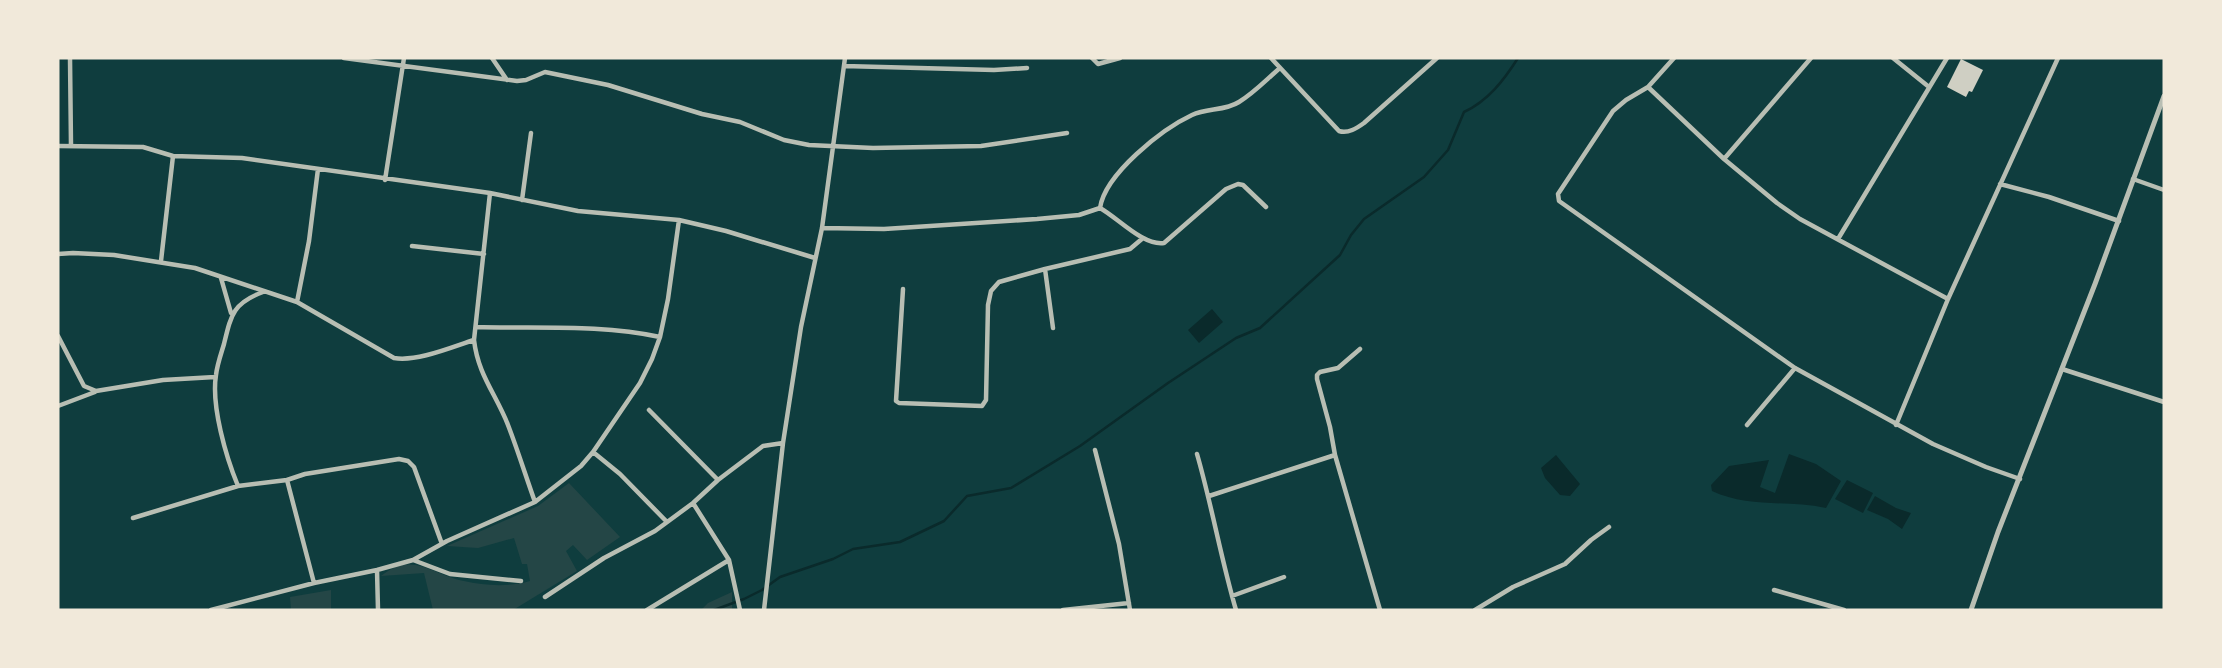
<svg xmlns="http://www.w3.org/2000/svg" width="2222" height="668" font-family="'Crimson Pro',serif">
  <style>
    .green { fill: #244646 }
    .water { fill: #0a2a2b }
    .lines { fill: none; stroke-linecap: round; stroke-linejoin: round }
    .stream { stroke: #0a2a2b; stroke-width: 2.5 }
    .building { fill: #cfcfc3 }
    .minor { stroke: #b8beb3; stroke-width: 4.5 }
    .tertiary { stroke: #b8beb3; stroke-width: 5 }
  </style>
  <rect width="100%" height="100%" fill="#0f3d3e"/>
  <path class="green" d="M 569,483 L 620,537 L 587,560 L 573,545 L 566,551 L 577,571 L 513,610 L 433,610 L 424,573 L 381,576 C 412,550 433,575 464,581 C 485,586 510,587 530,581 L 527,564 L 522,564 L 514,538 L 478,548 L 447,546 L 538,506 Z
    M 331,590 L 331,610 L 291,610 L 290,597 Z
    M 732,592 L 732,610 L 701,610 L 708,603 Z"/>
  <path class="water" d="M 1212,309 L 1223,322 L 1199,343 L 1188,330 Z
    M 1789,454 L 1816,464 L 1841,481 L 1826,508 C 1788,500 1748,508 1712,491 L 1711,485 L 1729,466 L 1769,460 L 1760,487 L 1775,493 Z
    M 1556,455 L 1580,484 L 1570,496 L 1560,495 L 1545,478 L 1541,468 Z
    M 1847,480 L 1873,493 L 1863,513 L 1835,499 Z
    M 1875,496 L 1896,508 L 1911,513 L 1902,529 L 1888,519 L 1867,510 Z"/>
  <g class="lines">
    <path class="stream" d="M 714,610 L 744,599 L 762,590 L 780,577 L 833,559 L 853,549 L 900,542 L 944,521 L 967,496 L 1011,488 L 1080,446 L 1168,383 L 1236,338 L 1260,328 L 1340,255 L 1351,235 L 1364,219 L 1424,177 L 1448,150 L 1464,112 C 1488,101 1504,80 1518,58"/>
  </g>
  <path class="building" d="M 1961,59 L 1983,70 L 1972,92 L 1969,91 L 1966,97 L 1947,87 Z"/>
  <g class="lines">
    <path class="minor" d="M 70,58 L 71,146
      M 344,58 L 517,81 L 526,80 L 545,72 L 608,85 L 702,114 L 740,122 L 784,140 L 809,145 L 873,148 L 981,146 L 1067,133
      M 492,58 L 507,80
      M 1092,58 L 1098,64 L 1120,58
      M 1271,58 L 1339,131 C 1348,134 1357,128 1364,123 L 1437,58
      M 1674,58 L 1648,87 L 1626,100 L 1613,111 L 1558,194 L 1559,201 L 1795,368 L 1933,444 L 1986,467 L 2020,479
      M 1893,58 L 1929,87
      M 844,66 L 994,70 L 1027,68
      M 1648,87 L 1724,159 L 1777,203 L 1800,219 L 1948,299
      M 58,146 L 143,147 L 173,156 L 242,158 L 490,193 L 578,211 L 679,220 L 726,231 L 815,258
      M 1724,159 L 1811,58
      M 2133,179 L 2164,190
      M 385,180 L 404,58
      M 2000,184 L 2049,197 L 2119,221
      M 490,193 L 474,340 C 478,375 496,394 508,425 C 518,451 526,477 535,502
      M 522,200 L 531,133
      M 1100,208 C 1105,174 1162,129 1192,115 C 1207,108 1225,111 1239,102 C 1254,93 1267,79 1280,68
      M 822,228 L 884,229 L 1037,219 L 1079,215 L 1100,208 C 1118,218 1143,246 1164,243 L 1226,189 L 1238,184 L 1243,185 L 1266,207
      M 1838,239 L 1947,58
      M 412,246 L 484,254
      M 58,254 L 73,253 L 114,255 L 195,268 L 297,302 L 394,358 C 417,362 452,347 474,340
      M 161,261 L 173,156
      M 221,278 L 231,313
      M 903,289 L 896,401 L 899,403 L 982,406 L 986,400 L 988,305 L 991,291 L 999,282 L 1045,269
      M 297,302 L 309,241 L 318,169
      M 476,327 C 538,329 599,324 660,337
      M 1053,328 L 1045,269 L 1130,249 L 1143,238
      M 58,336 L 84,386 L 96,391 L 163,380 L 215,377
      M 1360,349 L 1338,368 L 1320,372 L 1317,375 L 1317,379 L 1330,427 L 1335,455 L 1380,610
      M 2062,369 L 2164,402
      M 58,406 L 95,392
      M 649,410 L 718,480
      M 1747,425 L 1795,368
      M 1896,425 L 1948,299 L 2058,58
      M 1095,450 L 1119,544 L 1130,610
      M 593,452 L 620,474 L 667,522
      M 1197,454 C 1212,506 1221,559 1236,610
      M 287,480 L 305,474 L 399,459 L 408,461 L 414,467 L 442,544
      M 238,486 C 226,457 211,406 216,375 C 217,365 221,354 224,344 C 231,315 233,303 263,292
      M 1209,496 L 1335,455
      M 693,503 L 729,560 L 740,610
      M 133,518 L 238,486 L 287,480 L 314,583
      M 413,560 L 450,574 L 521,581
      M 377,570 L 378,610
      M 1774,590 L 1844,610
      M 1232,596 L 1284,577
      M 545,597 L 604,558 L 655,531 L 693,503 L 718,480 L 763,446 L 783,443
      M 211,610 L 314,583 L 377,570 L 413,560 L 447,541 L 535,502 L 581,466 L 593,452 L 640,383 L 652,359 L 660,337 L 668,299 L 679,220
      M 647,610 L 729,560
      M 764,610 L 783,443 L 801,327 L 822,228 L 845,58
      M 1063,610 L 1129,603
      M 1475,610 L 1513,587 L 1565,564 L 1591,540 L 1609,527"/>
    <path class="tertiary" d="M 1971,610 L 1998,532 L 2095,284 L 2164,96"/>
  </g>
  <rect width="2222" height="668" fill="none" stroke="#f1e9da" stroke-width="119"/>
</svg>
